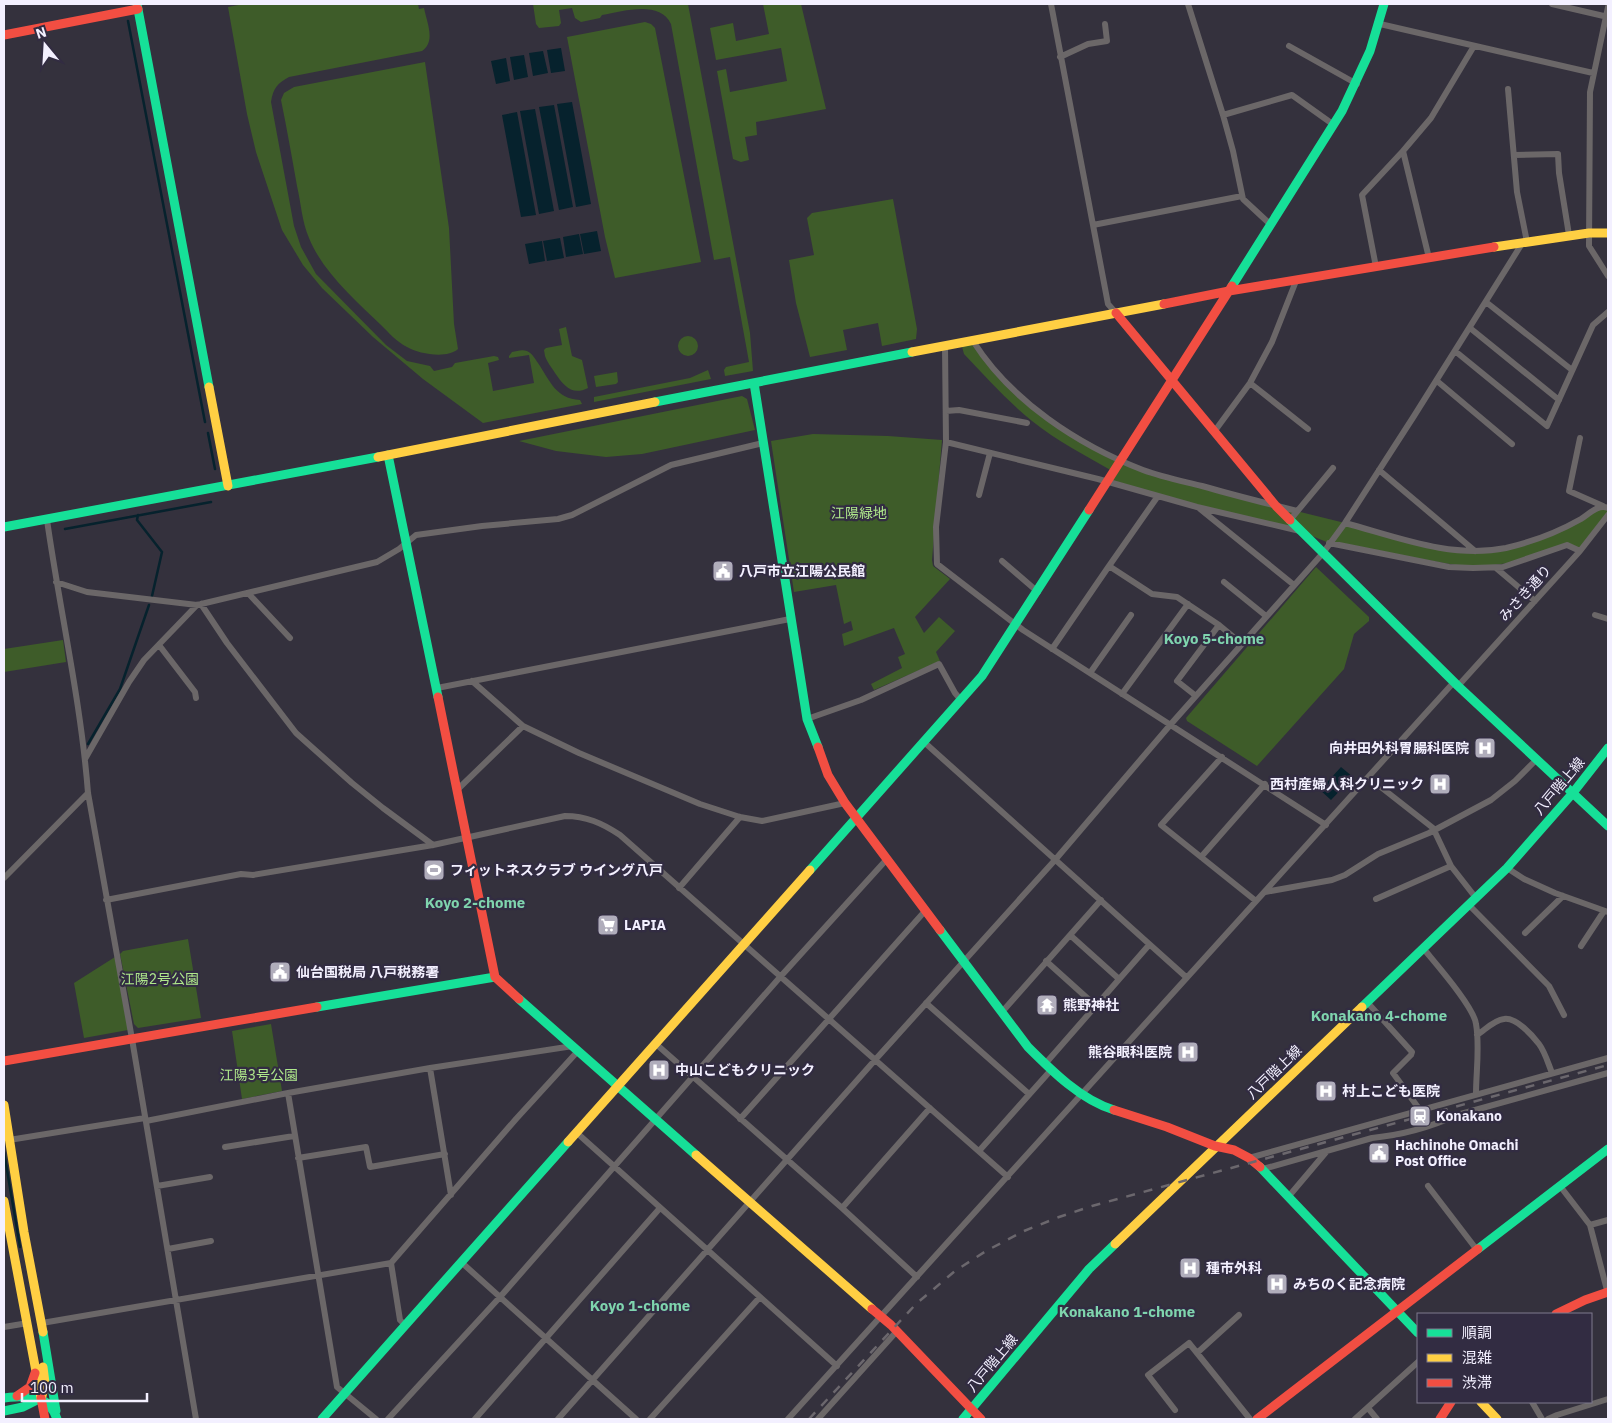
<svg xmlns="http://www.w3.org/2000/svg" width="1612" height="1423" font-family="'IBM Plex Sans','Noto Sans JP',sans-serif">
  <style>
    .green { fill: #3e5c29 }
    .water { fill: #06222d }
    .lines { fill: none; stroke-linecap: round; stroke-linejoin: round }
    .stream { stroke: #06222d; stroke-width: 2.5 }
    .street { stroke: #6b6768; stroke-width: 6 }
    .fast { stroke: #16e098; stroke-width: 9 }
    .slow { stroke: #ffcf43; stroke-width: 9 }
    .jam { stroke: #f24e42; stroke-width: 9 }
    .rail { stroke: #6b676d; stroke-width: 2.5; stroke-dasharray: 9 9; stroke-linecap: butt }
    .labels { text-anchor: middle; stroke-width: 4.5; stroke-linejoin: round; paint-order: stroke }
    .park-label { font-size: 14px; fill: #afe88b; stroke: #322c42 }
    .poi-label { font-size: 14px; font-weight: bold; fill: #f3f0ff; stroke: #322c42; text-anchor: start }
    .street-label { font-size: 14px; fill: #f3f0ff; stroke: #322c42 }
    .neighbourhood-label { font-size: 15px; font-weight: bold; fill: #7fd4ae; stroke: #322c42 }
  </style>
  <rect width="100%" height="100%" fill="#34313d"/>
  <path class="green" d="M 244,4 L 418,4 L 419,9 L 424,8 C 427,23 436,41 422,51 L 289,77 C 278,83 273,88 271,102 L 294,226 L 301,247 L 316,274 L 386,345 L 407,361 L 430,366 L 434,371 L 452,367 L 455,363 L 494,356 L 498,357 L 499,360 L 488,363 L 493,391 L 534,383 L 529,355 L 509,358 L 509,356 L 512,352 C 517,351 522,349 527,351 C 533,354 535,359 538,363 C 550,381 556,399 580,400 L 582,404 L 483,423 L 423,379 L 373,337 L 322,288 L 303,265 L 282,230 L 256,152 L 247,114 L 228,7 Z
    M 533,4 L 688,4 L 750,333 L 753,371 L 725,376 L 724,370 L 726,367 L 749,362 L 730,257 L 714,260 L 671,24 C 660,0 624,11 602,15 L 600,18 L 581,22 L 575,18 L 572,8 L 559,10 L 561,23 L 559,26 L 539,28 L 536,24 Z
    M 763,4 L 801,4 L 826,109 L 756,122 L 757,135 L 745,137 L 749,160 L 741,162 L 733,159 L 717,71 L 726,69 L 730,92 L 787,81 L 781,48 L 716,60 L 710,28 L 733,23 L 736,41 L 769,34 Z
    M 645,22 L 651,24 L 655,28 L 701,262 L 615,278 L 605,237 L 567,37 Z
    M 425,62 L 449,228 L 454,324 L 458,349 C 447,359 419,354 407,347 C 397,342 389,333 381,325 C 356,301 322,271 309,238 C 302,222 301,203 297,186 C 292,158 287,129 281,100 L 284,93 L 294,87 Z
    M 893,199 L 917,329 L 916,339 L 882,346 L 878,323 L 843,330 L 847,350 L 810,357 L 796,303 L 789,260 L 814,255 L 807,218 L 812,213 Z
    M 566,327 L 572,356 L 582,360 L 588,388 C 572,396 564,386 555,373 C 552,368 547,362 545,356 L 544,350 L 546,348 L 562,345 L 559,329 Z
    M678 346a10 10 0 1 1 20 0a10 10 0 1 1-20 0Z
    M 973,341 L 992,368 L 1049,419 L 1128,464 L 1276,506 L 1345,523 L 1436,548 L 1491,550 L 1545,536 L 1599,507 L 1608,508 L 1608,515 L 1580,551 L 1571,546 L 1522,561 L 1473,568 L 1329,543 L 1300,531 L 1107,482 L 1114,472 C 1086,456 1057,441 1032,421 C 1007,401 986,377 964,354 L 961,343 Z
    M 708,370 L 711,379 L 594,402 L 594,397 L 690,378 Z
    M 617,372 L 618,382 L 616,384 L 596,387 L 594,376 Z
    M 742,396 L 747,399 L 755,430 L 642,454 L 606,457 L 556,451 L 519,441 Z
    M 813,434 L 888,436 L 942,440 L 932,560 L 933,566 L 950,579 L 915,617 L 924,633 L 939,617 L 955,631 L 936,652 L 940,661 L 874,690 L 871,684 L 902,668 L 898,657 L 905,654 L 894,628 L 844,646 L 842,634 L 853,630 L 851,621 L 844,624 L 836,585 L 794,592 L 771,441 Z
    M 1316,567 L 1369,617 L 1369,621 L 1354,634 L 1344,669 L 1257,766 L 1187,721 L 1186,718 Z
    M 63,640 L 66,662 L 4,672 L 4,649 Z
    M 188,939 L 201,1018 L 138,1028 L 134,1024 L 120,954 L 123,951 Z
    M 115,957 L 128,1030 L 84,1038 L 74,983 Z
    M 271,1024 L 282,1091 L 242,1099 L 232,1031 Z"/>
  <path class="water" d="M 561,48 L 565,71 L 551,73 L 547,50 Z
    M 543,51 L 548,73 L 533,76 L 529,53 Z
    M 524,55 L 528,77 L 514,80 L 510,57 Z
    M 506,58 L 510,81 L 496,84 L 491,61 Z
    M 572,102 L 591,204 L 576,207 L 557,104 Z
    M 554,105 L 573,207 L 559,210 L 539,107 Z
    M 535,109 L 554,211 L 539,214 L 520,111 Z
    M 517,112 L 536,215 L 521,217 L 502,115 Z
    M 597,231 L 601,251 L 584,254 L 580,234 Z
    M 579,234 L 583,254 L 566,257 L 563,237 Z
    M 560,238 L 564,258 L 547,261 L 543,241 Z
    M 542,241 L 545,261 L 529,264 L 525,244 Z
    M 1341,767 L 1353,777 L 1331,800 L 1320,790 Z"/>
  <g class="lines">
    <path class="stream" d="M 128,21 L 205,422
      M 208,433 L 215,469
      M 138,515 L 137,520 L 162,552 L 152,596
      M 65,529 L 211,502
      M 88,744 L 120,689 L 149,605
      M 4,1152 L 20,1247"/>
    <path class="street" d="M 1051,4 L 1108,304 L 1116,313
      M 1188,4 L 1223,115 L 1233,151 L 1243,199 L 1271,225
      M 1552,4 L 1608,17
      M 1608,7 L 1590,92 L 1589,246 L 1608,276
      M 1380,24 L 1593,73
      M 1289,46 L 1357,84
      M 1060,57 L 1088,44 L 1107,41 L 1105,24
      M 1508,89 L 1517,192 L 1527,242
      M 1223,115 L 1292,95 L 1334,125
      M 1514,155 L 1558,154 L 1559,173 L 1569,235
      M 1093,225 L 1242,196
      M 1429,258 L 1403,151 L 1431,118 L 1474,46
      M 1376,267 L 1362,195 L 1403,151
      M 1486,302 L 1572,370
      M 1470,328 L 1559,400
      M 973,341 C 1011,401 1078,445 1143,470 C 1162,477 1182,481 1202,486 C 1233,495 1265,503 1297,511
      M 945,346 L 946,442 L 936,527 L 937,564 L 1023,630 L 1326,825
      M 1455,351 L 1547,426 L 1593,325 L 1608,312
      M 1437,381 L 1512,444
      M 1250,383 L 1308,429
      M 946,411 L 959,410 L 1027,423
      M 1214,432 L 1250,383 L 1272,342 L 1296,281
      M 1580,438 L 1569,491 L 1603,506
      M 946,442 L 1098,479 L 1197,507 L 1300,531
      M 1379,470 L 1475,551
      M 979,495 L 990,453
      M 1158,496 L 1109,566 L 1152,594 L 1177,597 L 1219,625 L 1242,644
      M 1200,509 L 1294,585
      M 47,520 C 60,611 81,702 88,793 L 132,1039 L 196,1419
      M 1290,520 L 1333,468
      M 1345,523 C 1397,537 1451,559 1506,548 C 1532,542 1558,532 1581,519 C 1589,514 1598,504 1608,508
      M 1329,543 L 1449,567 L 1473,568 L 1503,567 L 1567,545 L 1580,551
      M 1002,561 L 1038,592
      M 1496,568 L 1535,601
      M 56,582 L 87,592 L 197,605 L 377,562 L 399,549 L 416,535 L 482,526 L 558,519 L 572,515 L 671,465 L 763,443
      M 1224,582 L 1266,616
      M 248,593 L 290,638
      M 201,604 L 227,643 L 296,733 L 352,783 L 383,808 L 433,845
      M 1595,615 L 1608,619
      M 159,645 L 195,692 L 196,698
      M 1052,649 L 1109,566
      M 1090,673 L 1131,615
      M 472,681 L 523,726 L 579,753 L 700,804 L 740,817 L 762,821 L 845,803
      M 1458,686 L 1580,551 L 1608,515
      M 437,688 L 790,619
      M 1122,694 L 1188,604
      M 1196,696 L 1177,681 L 1219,625
      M 807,719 L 861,700 L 939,664 L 955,693 L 961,700
      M 924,742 L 1186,977
      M 1222,757 L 1161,825 L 1256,901
      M 85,759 L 129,682 L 144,660 L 197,605
      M 1382,788 L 1433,828 L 1451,866 L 1476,898
      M 457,790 L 523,726
      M 1201,857 L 1265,784
      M 1507,868 L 1524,879 L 1555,893 L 1608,912
      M 4,878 L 88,793
      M 679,888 L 740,817
      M 1265,892 L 1332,880 L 1345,875 L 1378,854 L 1429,833 L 1491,800 L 1515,781 L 1536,760
      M 1376,899 L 1451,866
      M 106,900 L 241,874 L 253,875 L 433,845 L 565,816 C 586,816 602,823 620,835 L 1008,1177
      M 1469,905 L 1549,986 L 1564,1015
      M 1525,933 L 1563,896
      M 1070,935 L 1119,979
      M 1581,946 L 1604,911
      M 1423,948 C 1436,964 1474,1007 1476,1024 C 1480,1046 1476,1072 1476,1094
      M 1046,961 L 1096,1006
      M 1367,1002 L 1412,1052 L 1411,1055 L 1393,1073 L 1420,1110
      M 926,1003 L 1029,1094
      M 1002,1012 L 1101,900
      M 1477,1035 C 1485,1030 1494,1020 1504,1019 C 1516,1017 1532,1035 1539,1044 C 1545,1052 1548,1063 1552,1073
      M 656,1044 L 842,1208 L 917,1277
      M 1045,1064 L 1149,945
      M 430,1068 L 451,1195
      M 288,1093 L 337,1387 L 376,1419
      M 740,1119 L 925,911
      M 146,1121 L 288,1093 L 430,1068 L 573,1046
      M 577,1133 L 837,1366
      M 9,1140 L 145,1118
      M 225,1147 L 294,1136
      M 979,1151 L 1051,1070
      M 298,1158 L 366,1147 L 370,1167 L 445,1154
      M 1249,1158 L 1608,1058
      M 1263,1169 L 1372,1138 C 1401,1135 1431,1127 1457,1115 L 1608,1073
      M 157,1186 L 210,1177
      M 1428,1186 L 1477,1250
      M 1560,1186 L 1590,1225 L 1608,1294
      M 1289,1196 L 1327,1151
      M 842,1208 L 930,1108
      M 1590,1225 L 1608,1220
      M 168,1249 L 211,1241
      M 461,1262 L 636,1419
      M 391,1263 L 400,1320 L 406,1326
      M 42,1323 L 391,1263 L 516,1119 L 578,1051
      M 4,1327 L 28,1323
      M 1197,1353 L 1239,1315
      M 1532,1402 L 1542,1419
      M 1368,1408 L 1377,1419
      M 1175,1410 L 1148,1375 L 1189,1343 L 1250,1419
      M 388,1419 L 500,1297 L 781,976 L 887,859
      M 475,1419 L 660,1208
      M 558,1419 L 875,1060 L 1055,860 L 1171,724 L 1323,553 L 1345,523 L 1414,416 L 1523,242
      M 650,1419 L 760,1297
      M 788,1419 L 1454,682
      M 818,1419 L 897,1331
      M 1355,1419 L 1418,1362
      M 1548,1419 L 1557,1415 L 1608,1399"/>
    <path class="fast" d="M 137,4 L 209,387
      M 1232,286 L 1342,111 L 1370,51 L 1384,4
      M 754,383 L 807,719 L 818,747
      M 655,402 L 912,352
      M 388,455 L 438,697
      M 1290,520 L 1458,686 L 1608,826
      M 4,527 L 378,457
      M 810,870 L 982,676 L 1089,510
      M 940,930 L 1028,1047 C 1052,1071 1081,1100 1114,1110
      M 519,999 L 696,1155
      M 317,1007 L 495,977
      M 1362,1007 L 1507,868 L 1572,794 L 1608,748
      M 1260,1167 L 1418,1333
      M 1478,1249 L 1608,1149
      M 43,1332 L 56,1411
      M 4,1398 C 28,1395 48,1393 57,1419
      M 4,1411 L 23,1407 L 41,1398
      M 322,1419 L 568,1142
      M 963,1419 L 1089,1269 L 1115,1244"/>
    <path class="slow" d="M 1494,247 L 1589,233 L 1608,233
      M 912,352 L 1164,304
      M 209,387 L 228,486
      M 378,457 L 655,402
      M 4,1105 L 24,1232 L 43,1332
      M 568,1142 L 810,870
      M 696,1155 L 872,1309
      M 4,1201 L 41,1398
      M 1115,1244 L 1362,1007
      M 42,1396 L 45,1383 L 43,1367
      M 1481,1402 L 1497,1419"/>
    <path class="jam" d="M 4,35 L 138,9
      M 1164,304 L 1229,291 L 1494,247
      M 1116,313 L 1276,506 L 1290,520
      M 1089,510 L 1232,286
      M 438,697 L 495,977 L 519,999
      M 818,747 L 828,775 L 845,803 L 940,930
      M 4,1061 L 317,1007
      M 1114,1110 L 1167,1127 L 1215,1146 L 1234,1150 L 1249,1158 L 1260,1167
      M 872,1309 L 891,1325 L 981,1419
      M 1556,1314 L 1585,1300 L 1608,1292
      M 17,1396 L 30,1387 L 35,1373
      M 41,1398 L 45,1419
      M 1257,1419 L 1478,1249
      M 1440,1419 L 1451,1402"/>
    <path class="rail" d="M 809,1419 L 916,1304 L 955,1271 L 986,1251 L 1024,1231 L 1059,1217 L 1092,1206 L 1608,1065"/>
  </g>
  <defs>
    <g id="civic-square" transform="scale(1.125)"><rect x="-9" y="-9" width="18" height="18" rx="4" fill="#b0adbb" stroke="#322c42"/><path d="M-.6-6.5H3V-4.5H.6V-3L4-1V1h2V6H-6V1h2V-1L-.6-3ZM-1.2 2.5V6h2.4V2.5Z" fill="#fff"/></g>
    <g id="hospital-square" transform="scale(1.125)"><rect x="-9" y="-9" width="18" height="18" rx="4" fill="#b0adbb" stroke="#322c42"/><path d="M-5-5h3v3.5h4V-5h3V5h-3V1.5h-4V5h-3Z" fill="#fff"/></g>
    <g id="stadium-square" transform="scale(1.125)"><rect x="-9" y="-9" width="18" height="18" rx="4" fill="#b0adbb" stroke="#322c42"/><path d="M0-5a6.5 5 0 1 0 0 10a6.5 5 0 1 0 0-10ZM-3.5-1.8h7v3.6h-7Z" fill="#fff"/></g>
    <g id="supermarket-square" transform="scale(1.125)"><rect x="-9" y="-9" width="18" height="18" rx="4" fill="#b0adbb" stroke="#322c42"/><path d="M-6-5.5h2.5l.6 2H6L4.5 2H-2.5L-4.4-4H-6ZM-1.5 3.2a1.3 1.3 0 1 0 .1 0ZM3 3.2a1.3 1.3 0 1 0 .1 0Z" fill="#fff"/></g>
    <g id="temple-square" transform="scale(1.125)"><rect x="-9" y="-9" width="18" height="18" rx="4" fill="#b0adbb" stroke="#322c42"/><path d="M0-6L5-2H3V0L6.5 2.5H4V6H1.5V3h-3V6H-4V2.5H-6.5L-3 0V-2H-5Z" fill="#fff"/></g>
    <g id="station-square" transform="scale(1.125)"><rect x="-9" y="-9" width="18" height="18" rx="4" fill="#b0adbb" stroke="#322c42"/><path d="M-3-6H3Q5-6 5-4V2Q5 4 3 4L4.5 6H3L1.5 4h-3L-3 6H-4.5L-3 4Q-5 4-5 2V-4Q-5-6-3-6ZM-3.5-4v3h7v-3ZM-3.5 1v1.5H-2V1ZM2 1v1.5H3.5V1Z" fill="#fff"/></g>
  </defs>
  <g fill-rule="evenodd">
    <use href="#civic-square" x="723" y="571"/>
    <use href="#hospital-square" x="1485" y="748"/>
    <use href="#hospital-square" x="1440" y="784"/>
    <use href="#stadium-square" x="434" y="870"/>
    <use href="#supermarket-square" x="608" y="925"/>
    <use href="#civic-square" x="280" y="972"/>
    <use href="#temple-square" x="1047" y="1005"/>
    <use href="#hospital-square" x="1188" y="1052"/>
    <use href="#hospital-square" x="659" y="1070"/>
    <use href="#hospital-square" x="1326" y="1091"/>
    <use href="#station-square" x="1420" y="1116"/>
    <use href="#civic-square" x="1379" y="1153"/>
    <use href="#hospital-square" x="1190" y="1268"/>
    <use href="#hospital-square" x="1277" y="1284"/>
  </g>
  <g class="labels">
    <g class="park-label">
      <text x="859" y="518">江陽緑地</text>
      <text x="160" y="984">江陽2号公園</text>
      <text x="259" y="1080">江陽3号公園</text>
    </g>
    <g class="poi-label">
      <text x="739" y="576">八戸市立江陽公民館</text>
      <text x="1469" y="753" text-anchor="end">向井田外科胃腸科医院</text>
      <text x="1424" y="789" text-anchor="end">西村産婦人科クリニック</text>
      <text x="450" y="875">フィットネスクラブ ウイング八戸</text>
      <text x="624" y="930">LAPIA</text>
      <text x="296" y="977">仙台国税局 八戸税務署</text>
      <text x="1063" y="1010">熊野神社</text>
      <text x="1172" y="1057" text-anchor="end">熊谷眼科医院</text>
      <text x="675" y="1075">中山こどもクリニック</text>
      <text x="1342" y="1096">村上こども医院</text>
      <text x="1436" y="1121">Konakano</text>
      <text x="1395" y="1150">Hachinohe Omachi<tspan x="1395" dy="16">Post Office</tspan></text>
      <text x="1206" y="1273">種市外科</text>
      <text x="1293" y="1289">みちのく記念病院</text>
    </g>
    <g class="street-label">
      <text transform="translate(1525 593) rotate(-48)" y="5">みさき通り</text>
      <text transform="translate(1559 786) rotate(-50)" y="5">八戸階上線</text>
      <text transform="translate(1274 1072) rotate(-44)" y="5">八戸階上線</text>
      <text transform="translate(992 1363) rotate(-50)" y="5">八戸階上線</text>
    </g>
    <g class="neighbourhood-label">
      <text x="1214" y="644">Koyo 5-chome</text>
      <text x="475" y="908">Koyo 2-chome</text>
      <text x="1379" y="1021">Konakano 4-chome</text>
      <text x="640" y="1311">Koyo 1-chome</text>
      <text x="1127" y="1317">Konakano 1-chome</text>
    </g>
  </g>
  <rect width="1612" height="1423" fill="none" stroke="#f3f0ff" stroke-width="10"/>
  <rect x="1417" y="1313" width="175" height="90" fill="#322c42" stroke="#7f7a8e"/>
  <rect x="1427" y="1329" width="25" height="8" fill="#16e098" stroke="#7f7a8e"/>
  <text x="1462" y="1338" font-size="15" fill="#f3f0ff">順調</text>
  <rect x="1427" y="1354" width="25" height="8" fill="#ffcf43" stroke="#7f7a8e"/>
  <text x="1462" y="1363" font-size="15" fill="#f3f0ff">混雑</text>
  <rect x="1427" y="1379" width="25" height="8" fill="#f24e42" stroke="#7f7a8e"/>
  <text x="1462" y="1388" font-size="15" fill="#f3f0ff">渋滞</text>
  <g transform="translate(45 45) rotate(342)" stroke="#322c42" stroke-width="4" paint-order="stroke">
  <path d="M0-4L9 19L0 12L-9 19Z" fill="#f3f0ff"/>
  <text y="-8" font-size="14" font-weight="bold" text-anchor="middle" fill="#f3f0ff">N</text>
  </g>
  <path d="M22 1393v8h125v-8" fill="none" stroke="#f3f0ff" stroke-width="2.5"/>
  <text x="30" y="1393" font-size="15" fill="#f3f0ff" stroke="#322c42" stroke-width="4" paint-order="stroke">100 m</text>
</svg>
